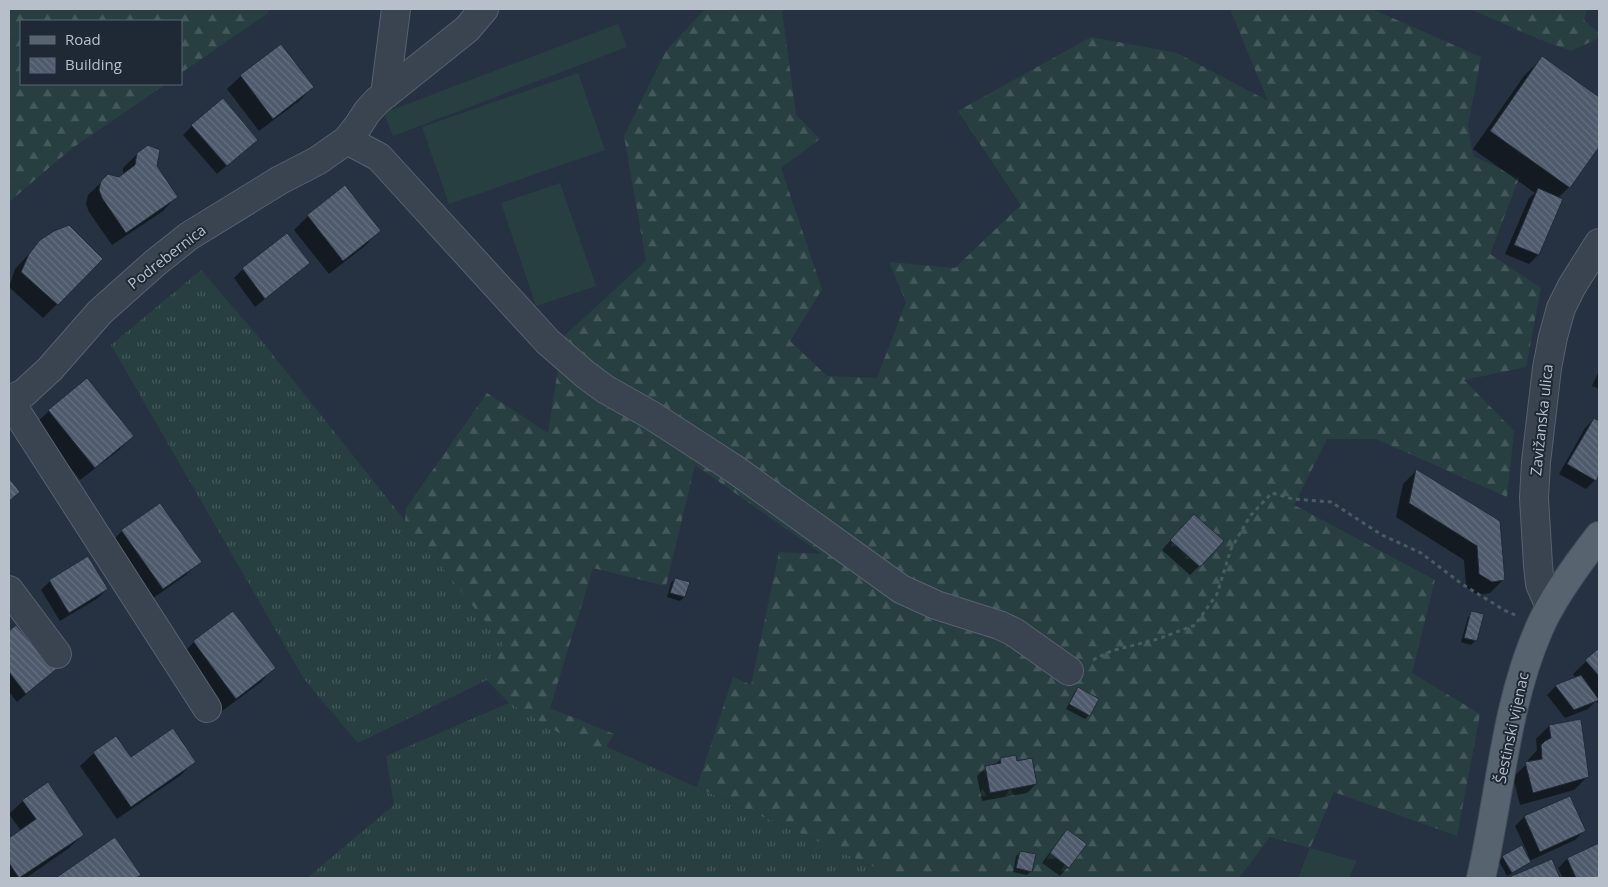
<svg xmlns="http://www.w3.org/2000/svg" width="1608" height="887" font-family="'Open Sans',sans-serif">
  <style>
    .grass { fill: url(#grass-tufts) }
    .forest { fill: url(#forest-firs) }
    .garden { fill: #283f42 }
    .shadow { fill: #0007 }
    .building { fill: url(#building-back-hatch); stroke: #212b38 }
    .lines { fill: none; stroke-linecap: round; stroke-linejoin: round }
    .minor-casing { stroke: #58626e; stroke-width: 30 }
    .major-casing { stroke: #444d5a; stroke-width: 30 }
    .path { stroke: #465c5f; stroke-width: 3; stroke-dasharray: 4 4; stroke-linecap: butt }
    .minor { stroke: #3a4451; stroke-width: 28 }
    .major { stroke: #586370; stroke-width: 28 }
    .labels { text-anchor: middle; stroke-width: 4; stroke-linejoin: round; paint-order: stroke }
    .street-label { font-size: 15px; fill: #b7bfcb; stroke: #1f2936 }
  </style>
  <defs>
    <pattern id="grass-tufts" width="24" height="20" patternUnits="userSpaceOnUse" patternTransform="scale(1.25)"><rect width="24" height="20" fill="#283f42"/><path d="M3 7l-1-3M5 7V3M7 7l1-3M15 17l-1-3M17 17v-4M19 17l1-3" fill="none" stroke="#45595c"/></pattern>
    <pattern id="forest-firs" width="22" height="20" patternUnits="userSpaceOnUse" patternTransform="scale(1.25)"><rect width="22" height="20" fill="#283f42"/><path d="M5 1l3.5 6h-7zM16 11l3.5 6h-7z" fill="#45595c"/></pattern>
    <pattern id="building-back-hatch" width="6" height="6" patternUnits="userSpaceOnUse" patternTransform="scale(1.25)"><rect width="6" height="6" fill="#4f5b6c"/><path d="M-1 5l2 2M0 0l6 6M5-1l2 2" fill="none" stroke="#667180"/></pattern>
  </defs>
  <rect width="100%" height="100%" fill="#263241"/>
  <path class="grass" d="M 201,270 L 261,340 L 504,645 L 487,680 L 358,743 L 304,679 L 111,345 Z
    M 509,703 L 899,878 L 307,878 L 394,805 L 386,756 Z"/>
  <path class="forest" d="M 9,9 L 269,9 L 268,13 L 181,73 L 181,21 L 21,21 L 21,84 L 166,84 L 71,149 L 9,202 Z
    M 705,9 L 784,9 L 782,10 L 796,115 L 820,139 L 781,168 L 822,289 L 790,341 L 827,376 L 877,378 L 906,302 L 889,262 L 955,268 L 1021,205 L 958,111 L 1091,37 L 1177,53 L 1268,101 L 1230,9 L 1372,9 L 1481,57 L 1468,125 L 1473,156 L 1519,178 L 1490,254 L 1541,288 L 1526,367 L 1464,380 L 1514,431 L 1507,497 L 1376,439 L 1327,439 L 1294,505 L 1435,580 L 1412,673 L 1480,714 L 1457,836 L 1334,792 L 1310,848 L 1270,837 L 1239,878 L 899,878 L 697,787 L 733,677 L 751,685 L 779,552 L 822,554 L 695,465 L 666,586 L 593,568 L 550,708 L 614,734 L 600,757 L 509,703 L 487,680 L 504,645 L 405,521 L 406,508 L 487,393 L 548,433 L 563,337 L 646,261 L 624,136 L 666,51 Z
    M 1470,9 L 1587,9 L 1584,20 L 1599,33 L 1599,38 L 1571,51 L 1536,38 Z"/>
  <path class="garden" d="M 618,24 L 627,47 L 393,136 L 384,113 Z
    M 578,73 L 605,150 L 449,204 L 422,127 Z
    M 560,183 L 596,286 L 536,306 L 501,203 Z
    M 1310,848 L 1357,861 L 1349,878 L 1298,878 Z"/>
  <path class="shadow" d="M 280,45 L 313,87 L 299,101 L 259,131 L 227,89 L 241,76 Z
    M 1542,58 L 1599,99 L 1599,145 L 1569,187 L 1558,198 L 1561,199 L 1538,255 L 1529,264 L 1505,254 L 1529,198 L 1535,193 L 1473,149 L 1524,76 Z
    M 192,126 L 247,148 L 217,174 L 183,135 Z
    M 137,154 L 156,166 L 176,197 L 163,211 L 112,245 L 89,212 L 86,204 L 88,195 L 108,176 L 119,178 L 123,176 L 123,168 Z
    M 345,187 L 379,231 L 366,245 L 329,274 L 294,230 L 308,216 Z
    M 286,235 L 308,263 L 299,272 L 255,307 L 234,278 L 243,269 Z
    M 41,241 L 102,259 L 43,318 L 9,287 L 15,269 Z
    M 1599,371 L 1599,389 L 1592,386 Z
    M 49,411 L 132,436 L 119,450 L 80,480 L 35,424 Z
    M 1594,419 L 1599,422 L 1599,472 L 1595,480 L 1586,489 L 1559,474 L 1585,428 Z
    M 1416,471 L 1499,522 L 1503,580 L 1490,593 L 1478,595 L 1466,587 L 1464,560 L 1396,517 L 1403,484 Z
    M 1185,524 L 1199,566 L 1190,575 L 1162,550 Z
    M 122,531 L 200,561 L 186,575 L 149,601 L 109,544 Z
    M 675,579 L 688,583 L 684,597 L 680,601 L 667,597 L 671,583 Z
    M 50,581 L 107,589 L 98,598 L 60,621 L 41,590 Z
    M 1472,612 L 1482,615 L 1475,641 L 1471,645 L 1461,642 L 1468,617 Z
    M 233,613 L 274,668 L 261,682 L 222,711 L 180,656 L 194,642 Z
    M 15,627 L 48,676 L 17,702 L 9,692 L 9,632 Z
    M 1599,649 L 1599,705 L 1596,701 L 1588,709 L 1565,718 L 1547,695 L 1556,686 L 1576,679 L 1573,674 Z
    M 1078,689 L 1089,715 L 1085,719 L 1066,709 L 1074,693 Z
    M 1549,726 L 1587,777 L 1574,790 L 1520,805 L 1513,777 L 1528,763 L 1528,760 L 1537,750 L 1536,739 Z
    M 94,753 L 131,759 L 195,761 L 181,775 L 117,819 L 80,766 Z
    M 1001,759 L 1016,762 L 1036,784 L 1027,793 L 982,801 L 977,776 L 986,767 L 994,765 Z
    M 1569,797 L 1584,831 L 1575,840 L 1529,861 L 1525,866 L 1507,876 L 1499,861 L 1503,857 L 1528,854 L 1515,826 L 1524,817 Z
    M 23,801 L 83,835 L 69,848 L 26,878 L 9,878 L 9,839 L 21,831 L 9,814 Z
    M 1068,831 L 1068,867 L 1060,876 L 1042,863 L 1059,840 Z
    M 1599,844 L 1599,878 L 1563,878 L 1558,868 L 1567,859 Z
    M 1021,852 L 1031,871 L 1027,875 L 1013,872 L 1016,856 Z
    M 139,875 L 136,878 L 57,878 L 58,878 Z"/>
  <path class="building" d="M 281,44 L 314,87 L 273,119 L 240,75 Z
    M 1542,56 L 1599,97 L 1599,147 L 1570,188 L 1490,131 Z
    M 223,98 L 258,140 L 227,166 L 191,125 Z
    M 148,145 L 160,150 L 157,166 L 178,197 L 126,233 L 102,198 L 99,190 L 101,181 L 108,174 L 119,177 L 135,165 L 137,153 Z
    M 345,185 L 381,231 L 343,261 L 307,215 Z
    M 1538,188 L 1563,199 L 1539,255 L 1514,245 Z
    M 69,225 L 103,259 L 58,305 L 21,272 L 29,254 L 40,240 L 54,231 Z
    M 287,233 L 310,263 L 265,299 L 242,268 Z
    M 87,378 L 134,436 L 95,468 L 48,410 Z
    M 1594,418 L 1599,421 L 1599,475 L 1596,481 L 1567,464 Z
    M 1416,469 L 1500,521 L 1505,580 L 1492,582 L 1479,574 L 1477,546 L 1409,503 Z
    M 9,478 L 20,492 L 9,501 Z
    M 160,503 L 202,562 L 163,589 L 121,530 Z
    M 1194,514 L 1224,541 L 1200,567 L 1170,540 Z
    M 88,556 L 108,589 L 69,613 L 49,580 Z
    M 675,578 L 690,582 L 685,597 L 670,593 Z
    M 233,611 L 276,668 L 236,699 L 193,641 Z
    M 1471,611 L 1484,614 L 1477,641 L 1464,638 Z
    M 16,625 L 29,641 L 34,637 L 59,667 L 26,694 L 9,672 L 9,631 Z
    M 1599,648 L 1599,676 L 1585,660 Z
    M 1581,675 L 1599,700 L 1574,710 L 1555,685 Z
    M 1078,687 L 1099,699 L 1090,716 L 1069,704 Z
    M 1581,719 L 1589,777 L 1533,793 L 1525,762 L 1542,759 L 1541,745 L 1545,741 L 1551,738 L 1549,725 Z
    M 173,728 L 196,762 L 131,807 L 93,752 L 116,736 L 131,757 Z
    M 1016,755 L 1017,761 L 1032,758 L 1037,784 L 990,793 L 985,766 L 1001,763 L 1000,758 Z
    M 48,782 L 84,835 L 19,878 L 9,863 L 9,838 L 36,819 L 22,800 Z
    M 1570,796 L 1586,831 L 1540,852 L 1524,816 Z
    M 1067,829 L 1087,844 L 1069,868 L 1050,853 Z
    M 115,837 L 141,875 L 136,878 L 59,878 L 57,877 Z
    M 1599,843 L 1599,878 L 1576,878 L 1567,858 Z
    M 1522,845 L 1531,862 L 1512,873 L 1502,856 Z
    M 1020,851 L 1036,854 L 1032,872 L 1016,868 Z
    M 1552,859 L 1560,878 L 1507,878 Z"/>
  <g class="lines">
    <g class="minor-casing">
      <path id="minor" d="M 385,95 L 396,9
        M 347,140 L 379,157 L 548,342 L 586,375 L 605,389 L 651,415 L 733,468 L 901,589 L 936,605 L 999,625 L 1014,632 L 1069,671
        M 9,400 L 24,393 L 50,369 L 100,312 L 155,263 L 189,236 L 280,180 L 317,161 L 347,140 L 358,126 L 367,112 L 377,101 L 467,29 L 484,9
        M 9,400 L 207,708
        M 9,590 L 57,654
        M 1550,607 L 1540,584 L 1538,565 L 1534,498 L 1536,462 L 1547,368 L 1553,337 L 1561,308 L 1572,286 L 1599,243"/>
    </g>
    <g class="major-casing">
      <path id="major" d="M 1481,878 C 1500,797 1505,706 1539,629 C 1552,598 1578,563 1599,536"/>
    </g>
    <path class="path" d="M 1093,660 L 1111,651 L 1158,639 L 1195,625 L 1217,594 L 1231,549 L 1250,516 L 1272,493 L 1293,499 L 1331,502 L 1382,535 L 1421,553 L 1462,584 L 1504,610 L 1517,616"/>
    <use href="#minor" class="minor"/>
    <use href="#major" class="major"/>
  </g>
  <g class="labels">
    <g class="street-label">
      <text transform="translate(167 257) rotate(-38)" y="5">Podrebernica</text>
      <text transform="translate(1542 420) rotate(-84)" y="5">Zavižanska ulica</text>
      <text transform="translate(1512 728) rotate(-78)" y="5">Šestinski vijenac</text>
    </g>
  </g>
  <rect width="1608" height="887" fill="none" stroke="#b7bfcb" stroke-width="20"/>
  <rect x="20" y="20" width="162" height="65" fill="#1f2936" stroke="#5c6572"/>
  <rect x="30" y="36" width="25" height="8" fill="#586370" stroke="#5c6572"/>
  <text x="65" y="45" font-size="15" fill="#b7bfcb">Road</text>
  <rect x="30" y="58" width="25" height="15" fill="url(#building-back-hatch)" stroke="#5c6572"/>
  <text x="65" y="70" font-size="15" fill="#b7bfcb">Building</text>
</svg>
